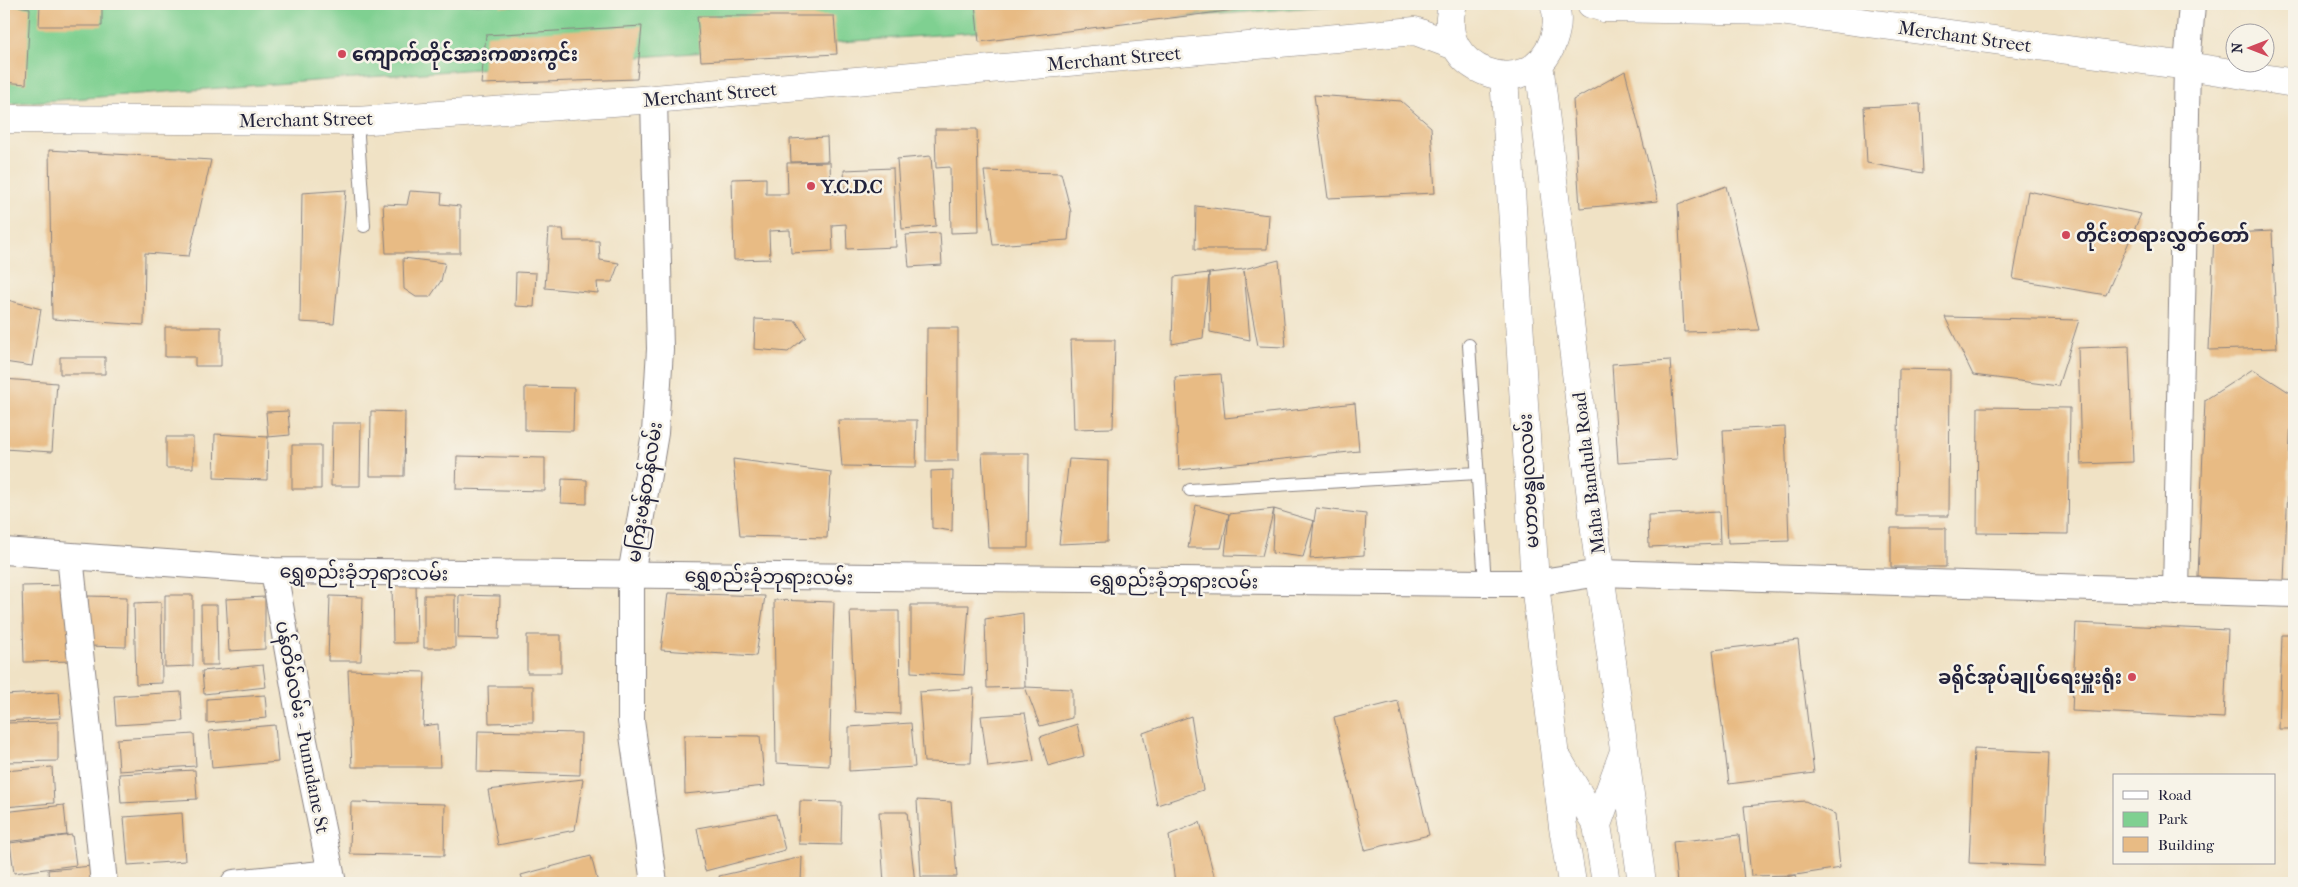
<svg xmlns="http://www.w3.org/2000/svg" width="2298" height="887" font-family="'IM FELL French Canon','Noto Sans Myanmar',serif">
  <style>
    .green { fill: #7fd091; stroke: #507966 }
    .building { fill: #e8bb84 }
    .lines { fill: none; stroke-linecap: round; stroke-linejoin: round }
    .lane-casing { stroke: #898280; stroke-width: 14 }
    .street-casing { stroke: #898280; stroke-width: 28 }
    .secondary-casing { stroke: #898280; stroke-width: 29 }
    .lane { stroke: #fff; stroke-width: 12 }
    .street { stroke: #fff; stroke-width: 26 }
    .secondary { stroke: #fff; stroke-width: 28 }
    .poi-dot { fill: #d1495b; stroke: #f7f3e8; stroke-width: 2 }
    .labels { text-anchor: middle; stroke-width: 5; stroke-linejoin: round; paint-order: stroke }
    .street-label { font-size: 19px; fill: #22223b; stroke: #f7f3e8 }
    .poi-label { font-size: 19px; font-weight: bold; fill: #22223b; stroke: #f7f3e8; text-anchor: start }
  </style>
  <rect width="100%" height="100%" fill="#f7f3e8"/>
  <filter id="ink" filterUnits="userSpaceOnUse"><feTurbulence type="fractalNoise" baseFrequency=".02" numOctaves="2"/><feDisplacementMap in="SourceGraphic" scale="10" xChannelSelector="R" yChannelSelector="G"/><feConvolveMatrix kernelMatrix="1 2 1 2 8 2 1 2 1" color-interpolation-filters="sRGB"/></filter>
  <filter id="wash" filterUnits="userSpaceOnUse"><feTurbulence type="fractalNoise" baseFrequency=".0096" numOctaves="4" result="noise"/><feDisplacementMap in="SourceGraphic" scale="20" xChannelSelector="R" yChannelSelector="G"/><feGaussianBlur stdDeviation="1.12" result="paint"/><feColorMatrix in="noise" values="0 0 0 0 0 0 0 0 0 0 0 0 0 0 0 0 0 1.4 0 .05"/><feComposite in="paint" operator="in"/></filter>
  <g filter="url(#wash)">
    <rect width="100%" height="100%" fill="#f0e2c5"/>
    <path class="green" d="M 4,4 L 1355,4 L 4,104 Z"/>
    <g id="blocks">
      <path class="building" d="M 4,4 L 30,8 L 26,84 L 4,82 Z
        M 40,4 L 102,4 L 102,26 L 39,26 Z
        M 501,4 L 520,4 L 520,6 L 501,7 Z
        M 975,4 L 1275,4 L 1275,5 L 979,42 Z
        M 697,16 L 834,16 L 837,54 L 701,61 Z
        M 642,26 L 637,79 L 481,84 L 486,35 Z
        M 1625,71 L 1658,201 L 1580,208 L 1573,100 Z
        M 1314,95 L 1401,101 L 1431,127 L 1435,193 L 1328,198 Z
        M 1920,104 L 1923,173 L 1867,163 L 1864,107 Z
        M 935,129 L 977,129 L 979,232 L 951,233 L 950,167 L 936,168 Z
        M 827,137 L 828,161 L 791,162 L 790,139 Z
        M 49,150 L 211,160 L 189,256 L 145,253 L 144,325 L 52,319 Z
        M 931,156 L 936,226 L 902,229 L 897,159 Z
        M 830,162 L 831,194 L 845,193 L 844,170 L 893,168 L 896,247 L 847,249 L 846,224 L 832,225 L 833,251 L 791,253 L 790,230 L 769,231 L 770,259 L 734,260 L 732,179 L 766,178 L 766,194 L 788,194 L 787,163 Z
        M 984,171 L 1061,173 L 1071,212 L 1068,240 L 993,245 Z
        M 1726,186 L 1759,330 L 1684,332 L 1678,204 Z
        M 346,190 L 334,324 L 300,322 L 302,193 Z
        M 410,191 L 442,193 L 441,204 L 460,206 L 460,253 L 386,253 L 383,204 L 407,205 Z
        M 2028,191 L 2141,214 L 2106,295 L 2013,279 Z
        M 1196,206 L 1269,215 L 1267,249 L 1195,249 Z
        M 549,229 L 563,229 L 564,241 L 599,241 L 600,260 L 619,263 L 612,282 L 597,282 L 598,293 L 545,288 Z
        M 2272,231 L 2277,348 L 2209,350 L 2214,234 Z
        M 940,233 L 942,265 L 909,267 L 906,235 Z
        M 403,258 L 445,263 L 441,281 L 430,297 L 416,297 L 404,289 Z
        M 1279,260 L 1286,347 L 1258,346 L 1244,271 L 1250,340 L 1210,332 L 1209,273 L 1244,269 Z
        M 516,272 L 536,273 L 534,307 L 515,306 Z
        M 1209,273 L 1203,338 L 1172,344 L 1174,277 Z
        M 4,299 L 41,309 L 32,366 L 4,362 Z
        M 1945,317 L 2079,320 L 2058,386 L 1973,375 Z
        M 755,319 L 796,321 L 806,337 L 788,352 L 754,349 Z
        M 165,327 L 221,327 L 221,366 L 195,366 L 195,357 L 165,357 Z
        M 927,328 L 958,328 L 958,461 L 926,461 Z
        M 1071,340 L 1115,340 L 1113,428 L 1074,429 Z
        M 2129,346 L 2133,462 L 2081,464 L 2078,348 Z
        M 60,357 L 105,357 L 105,374 L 60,374 Z
        M 1670,360 L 1677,459 L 1618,463 L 1612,364 Z
        M 1899,369 L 1950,370 L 1949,516 L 1897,516 Z
        M 2253,369 L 2292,394 L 2284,581 L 2198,577 L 2205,400 Z
        M 1221,374 L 1225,418 L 1355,403 L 1359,451 L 1179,470 L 1175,377 Z
        M 4,379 L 57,383 L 52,452 L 4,449 Z
        M 525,387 L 574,388 L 573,431 L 525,430 Z
        M 1978,407 L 2070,408 L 2068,534 L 1977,533 Z
        M 288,411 L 290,435 L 268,437 L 266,412 Z
        M 371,411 L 405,412 L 404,476 L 370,476 Z
        M 838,420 L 917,420 L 916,467 L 842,466 Z
        M 332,423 L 361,423 L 360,486 L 331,486 Z
        M 1785,427 L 1789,541 L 1728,543 L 1723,430 Z
        M 215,434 L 268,437 L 267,480 L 214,478 Z
        M 166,437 L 193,437 L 193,468 L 166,468 Z
        M 292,445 L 321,445 L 321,489 L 292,489 Z
        M 982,453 L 1029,453 L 1028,548 L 988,548 Z
        M 457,456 L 545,458 L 545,491 L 456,489 Z
        M 733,459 L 831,472 L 827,538 L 740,536 Z
        M 1069,459 L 1108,461 L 1107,542 L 1059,544 Z
        M 953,470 L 952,531 L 932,528 L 931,471 Z
        M 562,479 L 587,480 L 587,504 L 561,503 Z
        M 1196,505 L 1229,514 L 1274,509 L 1262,556 L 1225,555 L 1229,514 L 1221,548 L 1188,548 Z
        M 1316,508 L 1366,514 L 1364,555 L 1310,559 L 1314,521 L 1303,557 L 1272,553 L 1274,509 L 1314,521 Z
        M 1719,512 L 1720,544 L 1649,547 L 1648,515 Z
        M 1891,528 L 1946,528 L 1946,567 L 1891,567 Z
        M 416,582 L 417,643 L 393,643 L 392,583 Z
        M 4,583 L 6,583 L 6,676 L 4,676 Z
        M 71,585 L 74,661 L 24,662 L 22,586 Z
        M 668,593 L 765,596 L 756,656 L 661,650 Z
        M 165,595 L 193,595 L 193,666 L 165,667 Z
        M 424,595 L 455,595 L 455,648 L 424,648 Z
        M 459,595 L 500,596 L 499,639 L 458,638 Z
        M 88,596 L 127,597 L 126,647 L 87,646 Z
        M 330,596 L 363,597 L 361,661 L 328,661 Z
        M 265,597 L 265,649 L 229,651 L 226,599 Z
        M 774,600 L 834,602 L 829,766 L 776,763 Z
        M 161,602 L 162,683 L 136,684 L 134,603 Z
        M 201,605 L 217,605 L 218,665 L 202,665 Z
        M 911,605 L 969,605 L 964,675 L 911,672 Z
        M 850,611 L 899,611 L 900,714 L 855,712 Z
        M 1023,613 L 1025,687 L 987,688 L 985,619 Z
        M 2076,623 L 2228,630 L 2224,718 L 2072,711 Z
        M 527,635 L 561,635 L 561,673 L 527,673 Z
        M 2282,635 L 2294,635 L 2294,729 L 2279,729 Z
        M 1798,640 L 1814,773 L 1729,784 L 1713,650 Z
        M 263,665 L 266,687 L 204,694 L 202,671 Z
        M 348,670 L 425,672 L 423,726 L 438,724 L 440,767 L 352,767 Z
        M 488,686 L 533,686 L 533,722 L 489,723 Z
        M 1025,687 L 1072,689 L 1072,718 L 1040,726 Z
        M 974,688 L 971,763 L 924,762 L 919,692 Z
        M 59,692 L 61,718 L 5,721 L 4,695 Z
        M 181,692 L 183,721 L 116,725 L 114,696 Z
        M 265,695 L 267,718 L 207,723 L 207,699 Z
        M 1398,701 L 1429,835 L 1365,850 L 1334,717 Z
        M 1025,713 L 1034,761 L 988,767 L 981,716 Z
        M 1191,716 L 1203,790 L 1157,805 L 1143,733 Z
        M 58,722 L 58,761 L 4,762 L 4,723 Z
        M 911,723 L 915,767 L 849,771 L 849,727 Z
        M 1077,724 L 1084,756 L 1048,766 L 1040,737 Z
        M 275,725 L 278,762 L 212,768 L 209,731 Z
        M 478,731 L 581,733 L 580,775 L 477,772 Z
        M 194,734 L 196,766 L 119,771 L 117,739 Z
        M 684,735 L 760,736 L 765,786 L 685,794 Z
        M 1974,749 L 2049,752 L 2044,866 L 1969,863 Z
        M 52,767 L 54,803 L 4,807 L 4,771 Z
        M 195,770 L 197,799 L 121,803 L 119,774 Z
        M 583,779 L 575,830 L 498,845 L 488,790 Z
        M 917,800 L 951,802 L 957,877 L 921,877 Z
        M 800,801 L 842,802 L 841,845 L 799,844 Z
        M 1805,801 L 1835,814 L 1840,868 L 1796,875 L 1798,883 L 1756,883 L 1796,875 L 1751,876 L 1744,806 Z
        M 351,802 L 445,804 L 444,856 L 350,854 Z
        M 64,805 L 67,835 L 4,842 L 4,812 Z
        M 879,812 L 907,812 L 915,883 L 884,883 Z
        M 182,813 L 185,861 L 128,865 L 124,817 Z
        M 776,814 L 785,850 L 705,871 L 697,828 Z
        M 1200,822 L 1216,883 L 1175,883 L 1169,835 Z
        M 72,835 L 76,865 L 14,873 L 10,843 Z
        M 1739,835 L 1744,880 L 1721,883 L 1677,883 L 1673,842 Z
        M 591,856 L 598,883 L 524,883 L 521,875 Z
        M 802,857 L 801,883 L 721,883 L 719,876 Z
        M 92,866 L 94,883 L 49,883 L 48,870 Z
        M 32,879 L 33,883 L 6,883 L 6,882 Z"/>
    </g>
  </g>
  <g filter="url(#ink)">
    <use href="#blocks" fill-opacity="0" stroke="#898280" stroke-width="1"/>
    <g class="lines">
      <g class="lane-casing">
        <path id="lane" d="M 357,121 L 364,226
          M 1469,345 L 1485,583
          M 1190,490 L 1477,473"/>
      </g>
      <g class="street-casing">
        <path id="street" d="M 4,551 L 274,571 L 1485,583 L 1535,583 L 1600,573 L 2294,594
          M 70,556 L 104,883
          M 274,571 L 301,726 L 333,883
          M 2176,592 L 2187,66 L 2192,4
          M 234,883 L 331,873
          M 654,883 L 631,721 L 631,575 L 655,433 L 660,349 L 654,99"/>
      </g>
      <g class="secondary-casing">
        <path id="secondary" d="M 1453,4 C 1431,71 1531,106 1553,41 C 1557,29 1559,16 1554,4
          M 1591,4 L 1604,8 L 1779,11 L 2187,66 L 2294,83
          M 1539,63 L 1600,573 L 1642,883
          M 1504,76 L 1535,583 L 1563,827 L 1572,883
          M 4,119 L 357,121 L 654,99 L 1415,31 L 1455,46
          M 1559,761 L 1597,825 L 1606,883
          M 1597,825 L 1623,754"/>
      </g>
      <use href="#lane" class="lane"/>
      <use href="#street" class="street"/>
      <use href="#secondary" class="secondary"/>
    </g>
  </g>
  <g class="poi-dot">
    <circle cx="342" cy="54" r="5"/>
    <circle cx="811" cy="186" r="5"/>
    <circle cx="2066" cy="235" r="5"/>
    <circle cx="2132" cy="677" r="5"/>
  </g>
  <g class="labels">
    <g class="street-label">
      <text transform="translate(1965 36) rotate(8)" y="7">Merchant Street</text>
      <text transform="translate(1114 58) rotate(-5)" y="7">Merchant Street</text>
      <text transform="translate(710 94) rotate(-5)" y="7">Merchant Street</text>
      <text transform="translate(306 119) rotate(-1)" y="7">Merchant Street</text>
      <text transform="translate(1588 473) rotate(-97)" y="7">Maha Bandula Road</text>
      <text transform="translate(1528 481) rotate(-93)" y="7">မဟာဗန္ဓုလလမ်း</text>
      <text transform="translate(644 492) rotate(-81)" y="7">မကြီးဗန်တန်လမ်း</text>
      <text transform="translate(364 572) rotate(1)" y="7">ရွှေစည်းခုံဘုရားလမ်း</text>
      <text transform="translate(769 576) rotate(1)" y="7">ရွှေစည်းခုံဘုရားလမ်း</text>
      <text transform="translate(1174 580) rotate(1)" y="7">ရွှေစည်းခုံဘုရားလမ်း</text>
      <text transform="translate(303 727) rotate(79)" y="7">ပန်တိမ်လမ်း - Punndane St</text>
    </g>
    <g class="poi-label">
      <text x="352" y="61">ကျောက်တိုင်အားကစားကွင်း</text>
      <text x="821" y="193">Y.C.D.C</text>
      <text x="2076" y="242">တိုင်းတရားလွှတ်တော်</text>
      <text x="2122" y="684" text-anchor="end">ခရိုင်အုပ်ချုပ်ရေးမှူးရုံး</text>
    </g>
  </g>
  <rect width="2298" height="887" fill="none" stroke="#f7f3e8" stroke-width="20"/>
  <rect x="2113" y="774" width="162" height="90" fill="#f7f3e8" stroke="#a29fa3"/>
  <rect x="2123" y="791" width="25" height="8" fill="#ffffff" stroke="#a29fa3"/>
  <text x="2158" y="800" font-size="15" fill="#22223b">Road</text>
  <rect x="2123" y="812" width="25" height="15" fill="#7fd091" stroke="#a29fa3"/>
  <text x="2158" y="824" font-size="15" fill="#22223b">Park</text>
  <rect x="2123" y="837" width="25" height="15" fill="#e8bb84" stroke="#a29fa3"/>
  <text x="2158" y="850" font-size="15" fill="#22223b">Building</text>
  <g transform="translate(2250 48) rotate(270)"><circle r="24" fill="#f7f3e8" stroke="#a29fa3"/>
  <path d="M0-4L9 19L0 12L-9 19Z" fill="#d1495b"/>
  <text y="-8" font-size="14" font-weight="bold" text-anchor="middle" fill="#22223b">N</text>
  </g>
</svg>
